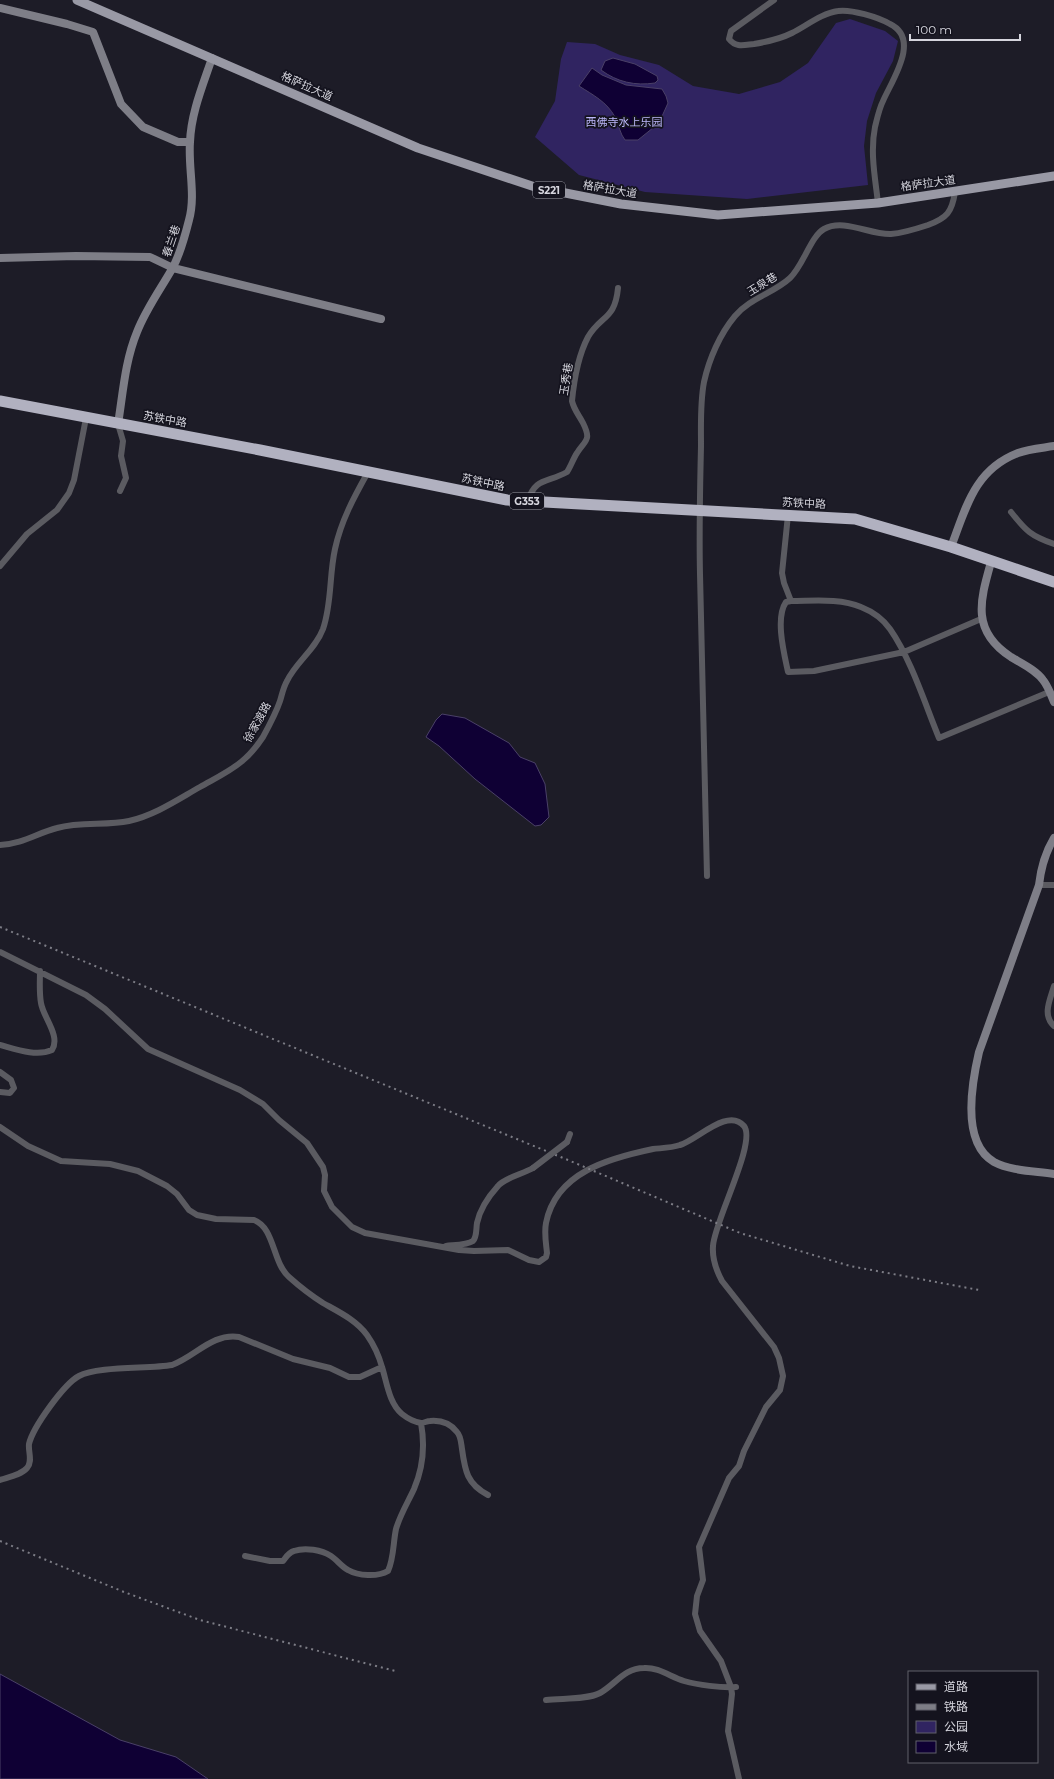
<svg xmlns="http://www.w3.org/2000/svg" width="1054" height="1779" font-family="Montserrat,'Noto Sans SC',sans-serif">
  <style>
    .green { fill: #302461 }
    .water { fill: #0f0034; stroke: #4a4067 }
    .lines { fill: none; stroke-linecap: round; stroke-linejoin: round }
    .street { stroke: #5b5b61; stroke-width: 6 }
    .secondary { stroke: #7e7e87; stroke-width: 8 }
    .primary { stroke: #9999a5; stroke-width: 9 }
    .highway { stroke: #b1b1c0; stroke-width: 11 }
    .rail { stroke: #7d7d86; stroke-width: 2; stroke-dasharray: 2 4; stroke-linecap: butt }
    .street-bridge { stroke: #5b5b61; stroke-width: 6 }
    .labels { text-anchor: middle; stroke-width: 3.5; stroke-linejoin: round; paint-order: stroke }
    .shield { fill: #14131e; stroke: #9b9ba4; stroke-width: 1 }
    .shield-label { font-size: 10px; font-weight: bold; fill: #d5d5dd }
    .street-label { font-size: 11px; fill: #d5d5dd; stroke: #14131e }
    .park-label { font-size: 11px; fill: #bcb7fa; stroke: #14131e }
  </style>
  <rect width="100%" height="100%" fill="#1d1c27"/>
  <path class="green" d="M 850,19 L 885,31 L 898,41 L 893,61 L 876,93 L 867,121 L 864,146 L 868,185 L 747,199 L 645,192 L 579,175 L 535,137 L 555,101 L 561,59 L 567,42 L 595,44 L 620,55 L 659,65 L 693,86 L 739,94 L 780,82 L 808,63 L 836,23 Z"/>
  <path class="water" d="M 613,58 L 635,64 L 657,76 L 658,80 L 655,83 C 635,86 617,82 601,70 L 605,61 Z
    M 592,68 L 602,75 L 626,85 L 662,89 L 666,96 L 668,103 L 659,123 L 638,140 L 625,140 C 620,134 619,125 615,117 C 607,102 593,95 579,86 Z
    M 442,714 L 465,718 L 509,743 L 520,757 L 535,763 L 545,784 L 549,817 L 541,825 L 535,826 L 475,779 L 439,746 L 426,737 L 436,720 Z
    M 0,1674 L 120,1740 L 176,1757 L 208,1779 L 0,1779 Z"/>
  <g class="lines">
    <path class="street" d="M 774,0 L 731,31 L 729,39 C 736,48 744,45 754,44 C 766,42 780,39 792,33 C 806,26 822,13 838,11 C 851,9 878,17 890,24 C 921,39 892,80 883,101 C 879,109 877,119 875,127 C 870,152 875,177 878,203
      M 118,424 L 123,441 L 121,456 L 126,478 L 120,491
      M 528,501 C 535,477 548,483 567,472 C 571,466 573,459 577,453 C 585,440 592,441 583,423 C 579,415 574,410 572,401 C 574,380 578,356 588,337 C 601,315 615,320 618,288
      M 1011,512 C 1026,531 1031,536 1054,544
      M 788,515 L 782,573 L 784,583 L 791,601
      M 0,566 L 27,534 L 57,510 L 69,493 L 74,480 L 86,418
      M 981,619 L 904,652 L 814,671 L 788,672 C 784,653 775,618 786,602 L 791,601 C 813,601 840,598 861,607 C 871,611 883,619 890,629 C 911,659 925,704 939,738 L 1049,692
      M 0,845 C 23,844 37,833 57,828 C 81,821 106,826 129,821 C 155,815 177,800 200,787 C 214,779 229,772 241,762 C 250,755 257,746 263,737 C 269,726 276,713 280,701 C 282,695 283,688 287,681 C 296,662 315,650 323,629 C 332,603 329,576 335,549 C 341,521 354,497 368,472
      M 707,876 C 705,775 703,674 700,574 C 699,531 700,488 701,446 C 701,424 700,403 704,382 C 709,359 720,334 735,316 C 750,298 774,293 790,278 C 803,266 811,236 824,229 C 844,218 870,235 891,234 C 904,233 916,229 928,225 C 947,218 952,212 955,192
      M 1039,885 L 1054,885
      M 0,952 L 86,995 L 105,1009 L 148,1049 L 240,1090 L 263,1104 L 279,1120 L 307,1143 L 323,1167 L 325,1175 L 324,1191 L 332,1207 L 352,1227 L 365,1233 L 459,1250 L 474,1251 L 508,1250 L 529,1260 L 539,1262 L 546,1257 L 547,1253 C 546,1243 544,1233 546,1223 C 556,1172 610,1158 653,1149 C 662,1148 671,1148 680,1145 C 697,1140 728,1107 744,1126 C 757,1142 714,1222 713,1246 C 712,1259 716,1270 722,1281 L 774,1347 L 779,1358 L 783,1376 L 780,1390 L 766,1407 L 744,1451 L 739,1466 L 729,1478 L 699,1547 L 703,1580 L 697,1596 L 695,1614 L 700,1631 L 721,1661 L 731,1687 L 732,1694 L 728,1731 L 739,1779
      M 1054,986 C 1050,1000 1042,1015 1054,1026
      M 0,1045 C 15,1049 36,1057 52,1050 C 61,1036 43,1017 41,1003 C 39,992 40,981 40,971
      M 0,1072 L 11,1080 L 14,1088 L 10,1093 L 0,1092
      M 0,1127 L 28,1146 L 61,1161 L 110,1164 L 138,1171 L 167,1186 L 177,1194 L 189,1210 L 197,1215 L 216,1219 L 254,1220 C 275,1228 272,1262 289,1277 C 299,1286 312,1296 323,1303 C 339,1312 356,1320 367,1335 C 374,1345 379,1356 382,1367 C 387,1383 389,1403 402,1414 C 407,1418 415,1422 421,1423 C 424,1423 427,1421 430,1421 C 441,1420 450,1423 457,1432 C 461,1436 461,1443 462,1449 C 465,1471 467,1484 488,1495
      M 567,1142 L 570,1134
      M 446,1246 C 453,1245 467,1245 473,1241 C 477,1237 476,1229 477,1223 C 480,1209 488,1197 498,1186 C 504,1178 523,1174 533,1168
      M 0,1480 C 9,1477 21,1475 27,1468 C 33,1461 28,1452 29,1444 C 33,1427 64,1384 79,1376 C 97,1366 149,1369 172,1365 C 196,1356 212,1333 239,1337 L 293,1359 L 330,1368 L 349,1377 L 360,1377 L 382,1367
      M 245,1556 L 270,1561 L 283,1561 C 286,1557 289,1552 294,1551 C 305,1547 322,1550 331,1556 C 337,1560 342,1567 348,1570 C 358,1576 378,1577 388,1571 C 394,1558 393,1543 396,1529 C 400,1515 408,1502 414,1489 C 423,1468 425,1445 421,1423
      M 546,1700 C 561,1698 587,1700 600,1693 C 616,1684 624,1668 644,1668 C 658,1667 671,1677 684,1681 C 698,1685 721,1688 736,1687"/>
    <path class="secondary" d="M 0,8 L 67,24 L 93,32 L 121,104 L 143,127 L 178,142 L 190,142
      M 0,258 L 76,256 L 150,257 L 173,268 L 381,319
      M 118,424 C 123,393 125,361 137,332 C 146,309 160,290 172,269 C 180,255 185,236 189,220 C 196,195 188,168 190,142 C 191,113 203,85 212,58
      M 951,547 C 966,508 974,470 1018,453 C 1029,449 1042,448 1054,446
      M 991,562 C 980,601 971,631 1011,657 C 1021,663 1036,670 1043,680 C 1048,686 1051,695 1054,702
      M 1054,838 C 1045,853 1041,867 1039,885 L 979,1052 C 972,1082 961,1143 994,1162 C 1011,1171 1035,1171 1054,1174"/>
    <path class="primary" d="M 77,0 L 418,148 L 535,187 L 621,204 L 718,215 L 878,203 L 1054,176"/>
    <path class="highway" d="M 0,401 L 260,450 L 507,500 L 855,519 L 951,547 L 1054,582"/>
    <path class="rail" d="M 0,927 L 568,1160 L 740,1233 L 850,1266 L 979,1290
      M 0,1541 L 124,1592 L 200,1620 L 395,1671"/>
    <path class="street-bridge" d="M 533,1168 L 567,1142"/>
  </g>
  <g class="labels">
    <g class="shield">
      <rect x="533" y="182" width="32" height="16" rx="3"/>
      <rect x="510" y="493" width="34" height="16" rx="3"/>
    </g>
    <g class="shield-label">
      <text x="549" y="194">S221</text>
      <text x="527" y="505">G353</text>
    </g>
    <g class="street-label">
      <text transform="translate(307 86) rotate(24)" y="4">格萨拉大道</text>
      <text transform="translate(928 183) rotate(-8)" y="4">格萨拉大道</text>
      <text transform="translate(610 189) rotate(10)" y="4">格萨拉大道</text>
      <text transform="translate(171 241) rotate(-71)" y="4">春兰巷</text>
      <text transform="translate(762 284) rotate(-31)" y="4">玉泉巷</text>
      <text transform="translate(566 379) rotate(-81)" y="4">玉秀巷</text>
      <text transform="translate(165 419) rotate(10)" y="4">苏铁中路</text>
      <text transform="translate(483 482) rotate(12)" y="4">苏铁中路</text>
      <text transform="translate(804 503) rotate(3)" y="4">苏铁中路</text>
      <text transform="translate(257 722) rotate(-61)" y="4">徐家渡路</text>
    </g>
    <g class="park-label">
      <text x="624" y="126">西佛寺水上乐园</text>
    </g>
  </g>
  <rect x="908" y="1671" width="130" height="92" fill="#14131e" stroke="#61616a"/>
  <rect x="916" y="1684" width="20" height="6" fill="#9999a5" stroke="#61616a"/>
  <text x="944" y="1691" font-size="12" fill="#d5d5dd">道路</text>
  <rect x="916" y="1704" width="20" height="6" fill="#7d7d86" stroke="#61616a"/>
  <text x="944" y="1711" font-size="12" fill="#d5d5dd">铁路</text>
  <rect x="916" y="1721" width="20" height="12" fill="#302461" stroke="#61616a"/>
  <text x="944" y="1731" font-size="12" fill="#d5d5dd">公园</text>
  <rect x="916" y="1741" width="20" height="12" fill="#0f0034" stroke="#61616a"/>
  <text x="944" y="1751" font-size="12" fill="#d5d5dd">水域</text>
  <path d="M910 34v6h110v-6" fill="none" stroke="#d5d5dd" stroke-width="2"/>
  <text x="916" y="34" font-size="12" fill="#d5d5dd" stroke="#14131e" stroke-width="3" paint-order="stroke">100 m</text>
</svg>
